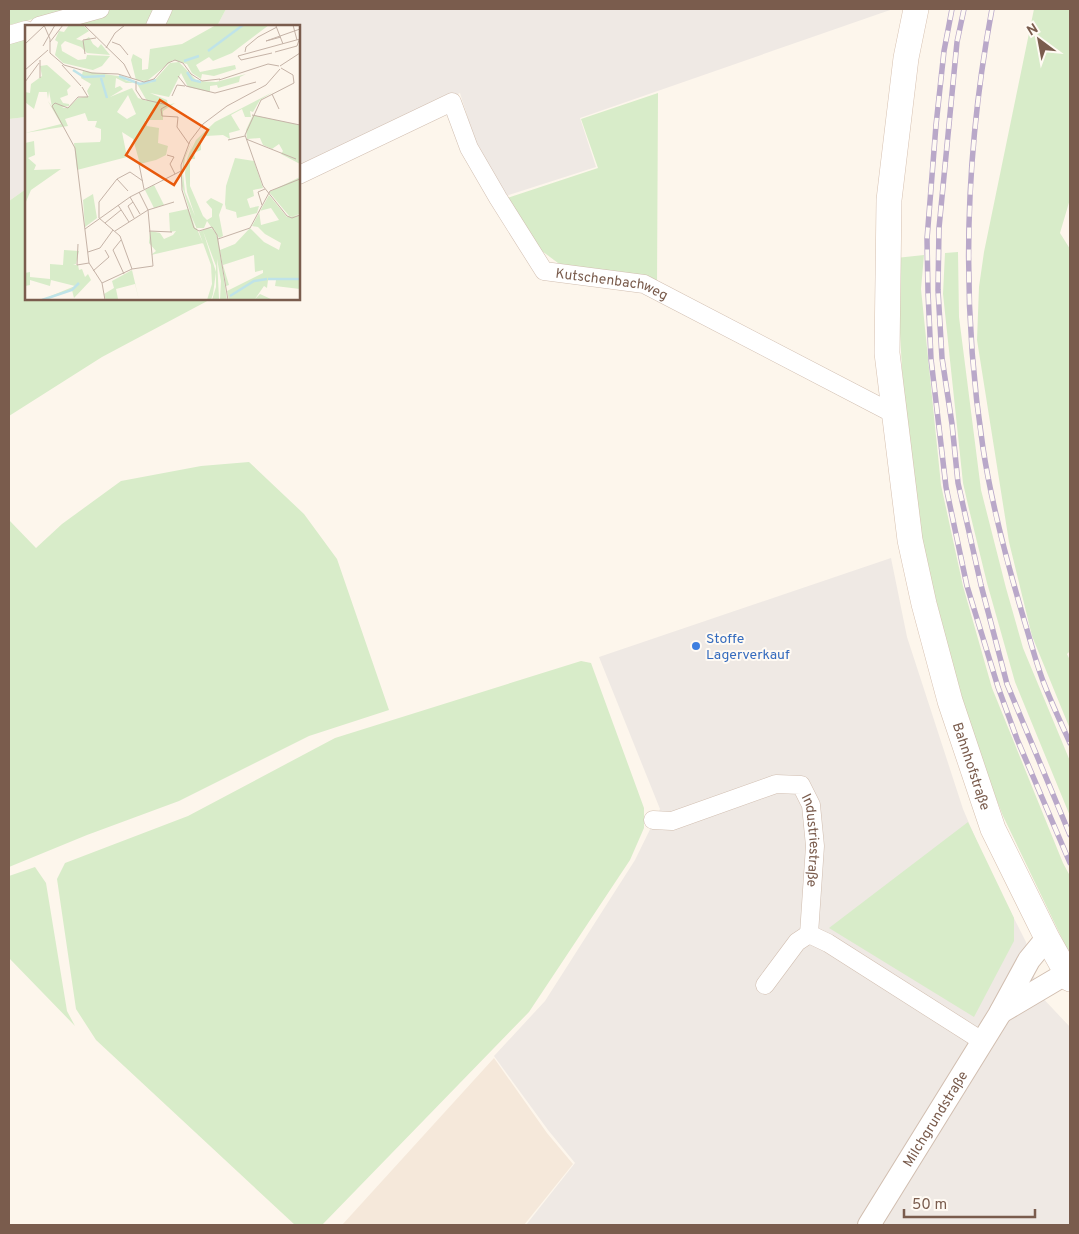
<svg xmlns="http://www.w3.org/2000/svg" width="1079" height="1234" font-family="Overpass,sans-serif">
  <style>
    .residential { fill: #f5e8da }
    .industrial { fill: #efe9e4 }
    .green { fill: #d8ecc9 }
    .lines { fill: none; stroke-linecap: round; stroke-linejoin: round }
    .minor-casing { stroke: #d1beb0; stroke-width: 19 }
    .tertiary-casing { stroke: #d1beb0; stroke-width: 24 }
    .secondary-casing { stroke: #d6c0b0; stroke-width: 26 }
    .minor { stroke: #fff; stroke-width: 18 }
    .tertiary { stroke: #fff; stroke-width: 22 }
    .secondary { stroke: #fff; stroke-width: 25 }
    .rail-casing { stroke: #b9a8c9; stroke-width: 5.5 }
    .rail { stroke: #fffaf3; stroke-width: 4; stroke-dasharray: 11; stroke-linecap: butt }
    .shop-dot { fill: #3f7fe0; stroke: #fffaf3; stroke-width: 2 }
    .labels { text-anchor: middle; stroke-width: 4; stroke-linejoin: round; paint-order: stroke }
    .street-label { font-size: 14px; fill: #7a5c4d; stroke: #fffaf3 }
    .shop-label { font-size: 14px; fill: #366cbe; stroke: #fffaf3; text-anchor: start }
    .inset-river { fill: none; stroke: #bfe3e8; stroke-width: 2.5 }
    .inset-road { fill: none; stroke: #c5b3a7; stroke-width: 1 }
    .view { fill: #e8590c; fill-opacity: 0.15; stroke: #e8590c; stroke-width: 2.5 }
    .inset-edge { fill: none; stroke: #7a5c4d; stroke-width: 2.5 }
  </style>
  <rect width="100%" height="100%" fill="#fdf6ec"/>
  <path class="residential" d="M 494,1058 L 547,1133 L 573,1164 L 524,1225 L 342,1225 Z"/>
  <path class="industrial" d="M 226,9 L 893,9 L 580,118 L 596,167 L 506,196 L 476,144 L 460,93 L 299,167 L 299,26 L 217,26 Z
    M 26,117 L 26,189 L 9,201 L 9,119 Z
    M 891,558 L 907,637 L 963,809 L 986,863 L 1026,942 L 1038,993 L 1070,1027 L 1070,1225 L 526,1225 L 575,1163 L 548,1130 L 494,1056 L 545,1001 L 635,860 L 660,809 L 599,657 Z"/>
  <path class="green" d="M 9,9 L 74,9 L 9,25 Z
    M 112,9 L 226,9 L 217,26 L 38,26 Z
    M 1034,9 L 1070,9 L 1070,199 L 1060,233 L 1070,249 L 1070,651 L 1067,654 L 1070,660 L 1070,729 L 1032,636 L 1009,542 L 977,340 L 979,287 L 984,252 Z
    M 26,29 L 26,117 L 9,119 L 9,33 Z
    M 658,93 L 657,288 L 623,272 L 580,270 L 558,263 L 542,251 L 507,198 L 598,168 L 581,119 Z
    M 26,189 L 26,299 L 211,299 L 102,357 L 9,416 L 9,201 Z
    M 958,252 L 959,317 L 981,490 L 1006,588 L 1023,648 L 1070,761 L 1070,816 L 1015,682 L 987,583 L 968,505 L 963,483 L 943,294 L 945,253 Z
    M 924,255 L 921,289 L 941,485 L 963,586 L 992,688 L 1063,863 L 1070,876 L 1070,955 L 1003,816 L 971,734 L 922,547 L 904,407 L 896,258 Z
    M 249,462 L 304,514 L 337,559 L 389,710 L 309,736 L 179,801 L 87,835 L 9,867 L 9,520 L 36,548 L 62,524 L 121,481 L 201,466 Z
    M 581,661 L 591,663 L 644,808 L 644,828 L 630,860 L 529,1012 L 322,1225 L 295,1225 L 96,1040 L 76,1009 L 57,879 L 65,863 L 188,816 L 335,738 Z
    M 968,822 L 1014,918 L 1014,941 L 974,1017 L 829,928 Z
    M 35,867 L 46,883 L 67,1011 L 75,1026 L 9,958 L 9,876 Z"/>
  <g class="lines">
    <g class="minor-casing">
      <g id="minor">
        <path d="M 39,26 L 100,9"/>
        <path d="M 155,26 L 163,9"/>
        <path d="M 9,35 L 26,30"/>
        <path id="s1" d="M 299,175 L 452,102 L 469,148 L 498,198 L 544,271 L 644,284 L 894,414"/>
        <path id="s2" d="M 653,820 L 672,821 L 776,784 L 801,785 L 811,805 L 815,846 L 809,934 L 828,943 L 982,1041"/>
        <path d="M 765,985 L 797,942 L 809,934"/>
      </g>
    </g>
    <g class="tertiary-casing">
      <g id="tertiary">
        <path d="M 1001,1012 L 1067,973"/>
        <path id="s3" d="M 869,1225 L 999,1015 L 1029,960 L 1047,938"/>
      </g>
    </g>
    <g class="secondary-casing">
      <g id="secondary">
        <path id="s4" d="M 916,9 L 906,58 L 889,200 L 887,353 L 910,540 L 924,604 L 950,701 L 993,829 L 1047,938 L 1070,979"/>
      </g>
    </g>
    <use href="#minor" class="minor"/>
    <use href="#tertiary" class="tertiary"/>
    <use href="#secondary" class="secondary"/>
    <g class="rail-casing">
      <path id="rail" d="M 952,9 L 944,51 L 936,125 L 927,239 L 928,292 L 931,359 L 946,487 L 967,586 L 998,687 L 1017,739 L 1070,863
        M 964,9 L 957,42 L 939,228 L 938,290 L 942,358 L 952,424 L 958,483 L 981,585 L 1007,684 L 1070,835
        M 992,9 C 965,153 961,303 983,448 C 992,507 1008,566 1025,623 C 1031,643 1036,662 1043,681 C 1051,702 1061,723 1070,743"/>
    </g>
    <use href="#rail" class="rail"/>
  </g>
  <circle class="shop-dot" cx="696" cy="646" r="5"/>
  <g class="labels">
    <g class="street-label">
      <text dy="5" stroke="none"><textPath href="#s1" startOffset="432">Kutschenbachweg</textPath></text>
      <text dy="5" stroke="none"><textPath href="#s4" startOffset="769">Bahnhofstraße</textPath></text>
      <text dy="5" stroke="none"><textPath href="#s2" startOffset="212">Industriestraße</textPath></text>
      <text dy="5" stroke="none"><textPath href="#s3" startOffset="125">Milchgrundstraße</textPath></text>
    </g>
    <g class="shop-label">
      <text x="706" y="643">Stoffe<tspan x="706" dy="16">Lagerverkauf</tspan></text>
    </g>
  </g>
  <g transform="translate(25 25)">
    <rect width="275" height="275" fill="#fdf6ec"/>
    <path d="M 44,0 L 58,0 L 64,6 L 51,14 L 58,16 L 64,12 L 68,19 L 73,23 L 76,19 L 85,30 L 62,28 L 56,22 L 40,16 L 36,20 L 37,26 L 53,35 L 61,34 L 62,30 L 85,31 L 77,41 L 68,45 L 76,47 L 38,38 L 30,30 L 33,17 L 30,15 L 34,6 L 39,7 ZM 191,0 L 244,0 L 207,28 L 188,36 L 184,32 L 171,40 L 175,47 L 210,40 L 211,44 L 189,51 L 177,49 L 176,54 L 167,48 L 162,39 L 148,35 L 122,56 L 111,55 L 106,35 L 108,29 L 117,34 L 117,45 L 123,44 L 125,24 L 157,19 ZM 154,37 L 172,56 L 191,57 L 221,49 L 215,52 L 214,57 L 193,63 L 192,60 L 185,61 L 185,67 L 163,62 L 156,48 L 144,72 L 125,68 L 142,75 L 143,80 L 150,78 L 138,86 L 138,95 L 120,95 L 122,101 L 134,103 L 133,118 L 143,121 L 141,130 L 131,135 L 115,139 L 108,114 L 97,107 L 102,132 L 52,145 L 49,118 L 75,117 L 76,114 L 76,104 L 70,102 L 72,96 L 63,96 L 60,88 L 40,94 L 43,101 L 0,108 L 36,99 L 24,78 L 23,76 L 27,82 L 24,66 L 23,74 L 22,67 L 14,67 L 9,84 L 0,77 L 0,67 L 5,68 L 6,59 L 17,51 L 15,41 L 22,40 L 46,61 L 42,65 L 43,70 L 35,73 L 38,78 L 44,79 L 44,81 L 37,82 L 39,83 L 43,83 L 53,73 L 64,71 L 62,66 L 66,59 L 56,53 L 58,46 L 100,52 L 100,55 L 109,58 L 101,58 L 91,53 L 90,63 L 95,61 L 98,64 L 85,72 L 107,63 L 113,73 L 122,76 L 111,57 L 117,59 L 128,57 L 145,38 ZM 103,70 L 111,89 L 102,94 L 92,87 ZM 248,67 L 235,75 L 228,87 L 225,86 L 226,92 L 220,92 L 217,84 L 206,90 L 215,105 L 204,108 L 205,114 L 198,110 L 181,111 L 176,115 L 176,125 L 169,128 L 170,134 L 165,134 L 165,161 L 178,191 L 182,195 L 187,192 L 187,184 L 181,177 L 186,173 L 198,179 L 194,190 L 198,211 L 194,213 L 182,196 L 179,203 L 164,169 L 179,203 L 170,203 L 157,161 L 158,135 L 168,114 L 160,133 L 158,148 L 160,167 L 170,191 L 162,167 L 160,148 L 162,134 L 169,115 L 165,127 L 171,115 L 190,97 ZM 228,90 L 275,100 L 275,139 L 256,129 L 258,126 L 254,119 L 247,124 L 238,120 L 235,113 L 222,114 L 221,105 ZM 9,116 L 10,130 L 3,133 L 11,140 L 9,145 L 36,144 L 6,165 L 0,179 L 0,118 ZM 210,133 L 229,136 L 238,163 L 228,165 L 229,171 L 222,174 L 225,183 L 234,181 L 232,188 L 212,193 L 211,187 L 201,184 L 200,179 L 201,161 ZM 275,152 L 275,189 L 265,192 L 244,167 ZM 129,160 L 139,180 L 129,183 L 120,165 ZM 68,169 L 72,193 L 60,202 L 58,175 ZM 244,170 L 262,192 L 275,190 L 275,264 L 250,261 L 251,255 L 243,255 L 242,263 L 239,261 L 230,274 L 235,269 L 248,275 L 204,275 L 202,266 L 238,248 L 238,245 L 230,247 L 229,230 L 198,240 L 204,260 L 201,261 L 195,225 L 210,219 L 225,203 L 239,217 L 254,225 L 256,218 L 240,209 L 233,202 L 227,201 ZM 246,183 L 254,195 L 236,200 L 234,186 ZM 158,172 L 178,218 L 126,230 L 131,226 L 124,218 L 125,206 L 135,208 L 139,214 L 148,210 L 151,206 L 145,207 L 144,188 L 163,184 ZM 183,203 L 189,204 L 193,214 L 202,275 L 195,275 L 196,256 L 192,234 L 194,274 L 187,275 L 191,262 L 191,241 L 178,206 L 191,247 L 188,269 L 186,275 L 182,275 L 187,259 L 186,240 L 174,207 ZM 39,225 L 54,226 L 51,239 L 48,240 L 53,240 L 54,245 L 57,244 L 60,252 L 63,249 L 66,255 L 49,273 L 47,265 L 16,275 L 50,261 L 26,255 L 25,261 L 5,255 L 5,260 L 0,261 L 0,248 L 5,247 L 5,252 L 25,254 L 25,239 L 38,240 ZM 107,245 L 114,275 L 110,259 L 91,264 L 93,274 L 81,275 L 79,269 L 89,263 L 87,256 Z" fill="#d8ecc9" fill-rule="evenodd"/>
    <path class="inset-river" d="M 183,26 L 218,0M 159,36 L 174,31M 48,45 L 59,52 L 80,51M 162,47 L 167,55 L 176,57M 94,51 L 115,59 L 131,55M 76,53 L 82,73M 243,254 L 275,254M 205,271 L 229,256 L 242,254M 17,275 L 47,265 L 54,258"/>
    <path class="inset-road" d="M 19,0 L 25,14 L 25,28 L 39,40 L 67,48 L 93,49 L 119,57 L 129,54 L 143,38 L 150,35 L 158,38 L 166,49 L 177,56 L 195,54M 59,0 L 99,39 L 106,53M 268,0 L 272,15M 251,1 L 258,19M 256,12 L 241,16 L 275,4M 25,17 L 38,0M 87,17 L 95,20 L 103,30M 0,19 L 19,1M 18,21 L 30,0M 81,23 L 90,8 L 100,0M 220,27 L 221,22 L 233,12 L 252,2M 250,27 L 272,21 L 274,15M 247,28 L 216,35 L 213,31 L 275,14M 60,29 L 58,15 L 71,13M 37,40 L 56,61M 255,41 L 275,28M 256,43 L 268,50 L 269,58 L 236,75 L 220,110 L 238,161 L 262,191 L 267,193 L 275,190M 0,45 L 23,25M 153,51 L 161,61 L 190,68 L 231,57M 15,53 L 15,35M 194,55 L 243,39 L 254,41M 111,56 L 111,65 L 117,74 L 143,80 L 136,84 L 137,91 L 153,92 L 152,102 L 164,119M 0,57 L 14,38M 57,62 L 63,72 L 53,72 L 43,83 L 30,78 L 27,81 L 50,123 L 64,238 L 77,258 L 80,275M 247,69 L 254,84M 147,71 L 152,60 L 160,61M 227,90 L 275,100M 221,114 L 271,134M 203,115 L 220,111M 142,130 L 149,132 L 145,139 L 150,149M 114,139 L 119,164M 92,154 L 103,166M 105,172 L 115,189M 108,177 L 103,181 L 109,193M 93,180 L 104,197M 237,180 L 233,167 L 240,164M 74,193 L 74,177 L 92,154 L 105,147 L 118,156M 74,193 L 95,211 L 107,244M 80,198 L 96,185M 60,204 L 105,172 L 156,146M 90,206 L 123,185 L 149,177M 124,206 L 147,207M 193,214 L 225,203 L 245,166 L 275,154M 96,215 L 88,225 L 99,249M 53,219 L 52,240 L 64,238M 63,227 L 75,223 L 88,205M 68,246 L 84,232 L 80,225M 77,258 L 107,244 L 128,241 L 123,185 L 114,167M 203,275 L 192,210 L 187,202 L 174,206 L 169,203 L 157,165 L 156,140 L 165,116 L 178,99 L 202,81 L 241,60 L 255,44"/>
    <path class="view" d="M 135,75 L 183,105 L 149,160 L 101,130 Z"/>
    <rect width="275" height="275" class="inset-edge"/>
  </g>
  <rect width="1079" height="1234" fill="none" stroke="#7a5c4d" stroke-width="20"/>
  <g transform="translate(1039 40) rotate(328)" stroke="#fffaf3" stroke-width="4" paint-order="stroke">
  <path d="M0-4L9 19L0 12L-9 19Z" fill="#7a5c4d"/>
  <text y="-8" font-size="14" font-weight="bold" text-anchor="middle" fill="#7a5c4d">N</text>
  </g>
  <path d="M904 1209v8h131v-8" fill="none" stroke="#7a5c4d" stroke-width="2.5"/>
  <text x="912" y="1209" font-size="15" fill="#7a5c4d" stroke="#fffaf3" stroke-width="4" paint-order="stroke">50 m</text>
</svg>
